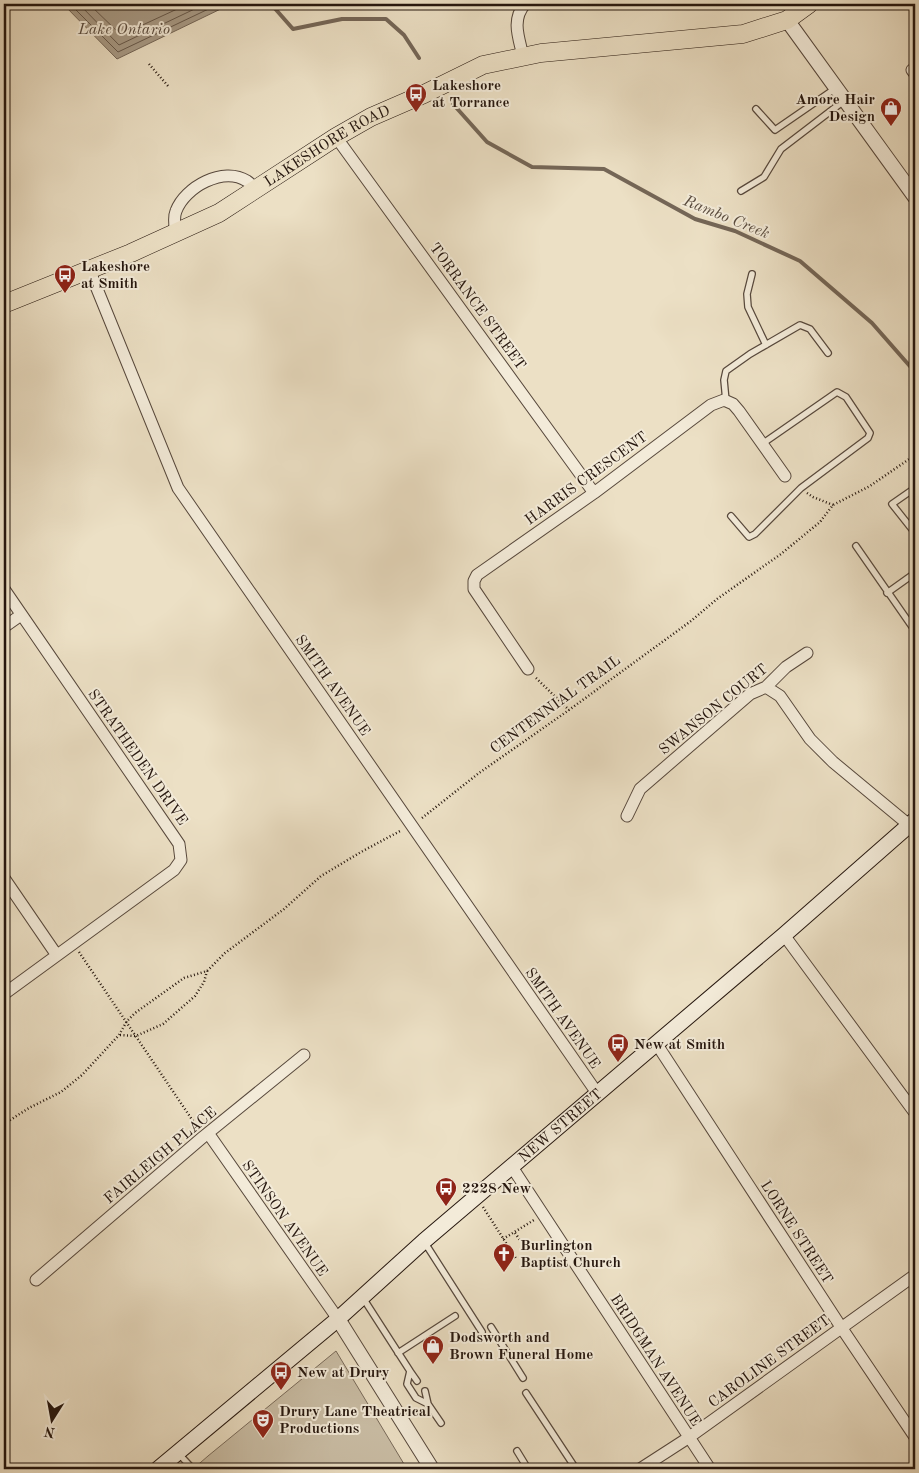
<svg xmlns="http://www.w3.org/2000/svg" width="919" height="1473" font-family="'Old Standard TT',serif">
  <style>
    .green { fill: #cabea6; stroke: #786a5a }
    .water { fill: #a89b87; stroke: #746657 }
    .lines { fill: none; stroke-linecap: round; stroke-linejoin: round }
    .shore { stroke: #66584a; stroke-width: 1 }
    .stream { stroke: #746657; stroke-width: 4 }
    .service-casing { stroke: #57483c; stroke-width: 8 }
    .minor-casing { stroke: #57483c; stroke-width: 13 }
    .tertiary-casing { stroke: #57483c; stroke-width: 16 }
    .secondary-casing { stroke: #25160e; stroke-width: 17 }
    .primary-casing { stroke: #25160e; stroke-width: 19 }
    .path { stroke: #25160e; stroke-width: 2.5; stroke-dasharray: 1 2.5; stroke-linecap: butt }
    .service { stroke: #f3ebd9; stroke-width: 5.5 }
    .minor { stroke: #f3ebd9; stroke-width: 11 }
    .tertiary { stroke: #f3ebd9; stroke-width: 14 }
    .secondary { stroke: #f3ebd9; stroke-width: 15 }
    .primary { stroke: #ece0c5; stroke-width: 18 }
    .labels { text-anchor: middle; stroke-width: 4; stroke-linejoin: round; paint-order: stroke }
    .poi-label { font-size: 15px; font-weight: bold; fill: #25160e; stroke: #f3ebd9; text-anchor: start }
    .street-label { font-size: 15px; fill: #25160e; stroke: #f3ebd9 }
    .water-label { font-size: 16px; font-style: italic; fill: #594b3e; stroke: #f3ebd9 }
  </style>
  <rect width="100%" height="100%" fill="#ece0c5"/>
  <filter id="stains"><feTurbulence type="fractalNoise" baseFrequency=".004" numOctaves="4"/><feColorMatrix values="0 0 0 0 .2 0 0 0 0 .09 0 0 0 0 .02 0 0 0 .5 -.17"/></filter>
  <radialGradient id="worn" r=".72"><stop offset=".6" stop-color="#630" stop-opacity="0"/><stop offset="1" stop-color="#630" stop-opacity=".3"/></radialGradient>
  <path class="green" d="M 336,1351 L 407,1469 L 193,1469 L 208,1456 Z"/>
  <path class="water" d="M 63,4 L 231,4 L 117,59 Z"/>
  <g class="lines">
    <path class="shore" d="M 70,4 L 118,52 L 219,4
      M 79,4 L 119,45 L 205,4
      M 89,4 L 121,35 L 188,4"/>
    <path class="stream" d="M 271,4 L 293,29 L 342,19 L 386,19 L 404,35 L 419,58
      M 453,104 L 487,142 L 532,167 L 604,169 L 695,219 L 735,231 L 800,261 L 872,323 L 915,372"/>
    <g class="service-casing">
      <path id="service" d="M 756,109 L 775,130 L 836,88
        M 741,191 L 764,177 L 781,149 L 845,100
        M 752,274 L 747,294 L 748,307 L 766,345
        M 726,401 L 724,380 L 726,371 L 750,354 L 800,325 L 810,329 L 828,353
        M 915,488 L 892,504 L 915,533
        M 731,516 L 749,537 L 755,534 L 801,488 L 868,438 L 870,433 L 846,397 L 837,392 L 762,444
        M 856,546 L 915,631
        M 887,593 L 915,573
        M 425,1243 L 482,1332
        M 363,1298 L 410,1371 L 407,1384 L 416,1398 L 428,1404 L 441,1423
        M 491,1327 L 523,1378
        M 398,1353 L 455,1316
        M 410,1371 L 417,1381
        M 425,1391 L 428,1404
        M 526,1393 L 576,1469
        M 517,1451 L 528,1469
        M 178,1453 L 191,1467 L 195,1469"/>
    </g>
    <g class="minor-casing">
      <path id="minor" d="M 523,56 C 519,38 511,20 525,4
        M 912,70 L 915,74
        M 336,137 L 594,493
        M 176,234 C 175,227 173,218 176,211 C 185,187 223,166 247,181 C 250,183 253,187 256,189
        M 89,269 L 178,488 L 597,1093
        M 4,589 L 179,844 L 181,860 L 174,870 L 4,994
        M 4,627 L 21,615
        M 528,669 L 474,589 L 474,581 L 477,575 L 594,493 L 711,405 L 724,400 L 733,404 L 739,411 L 785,476
        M 766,687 L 780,696 L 810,739 L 833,762 L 909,825 L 915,833
        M 627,816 L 640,789 L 750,694 L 766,687 L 786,667 L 807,653
        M 4,878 L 56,954
        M 784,935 L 915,1113
        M 656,1043 L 841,1327 L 915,1437
        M 208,1133 L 338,1319
        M 512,1167 L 710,1469
        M 36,1280 L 203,1137 L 304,1055
        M 640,1469 L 688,1438 L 915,1275"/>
    </g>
    <g class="tertiary-casing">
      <path id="tertiary" d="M 787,20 L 915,197
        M 338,1319 L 432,1469"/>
    </g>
    <g class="secondary-casing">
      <g id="secondary">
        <path id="s1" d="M 158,1469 L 338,1319 L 424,1241 L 784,935 L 915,820"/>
      </g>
    </g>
    <g class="primary-casing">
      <g id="primary">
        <path id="s2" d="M 4,304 L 131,253 L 219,213 L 336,137 L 371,117 L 424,94 L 483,65 L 541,53 L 743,34 L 787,20 L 809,4"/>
      </g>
    </g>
    <path class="path" d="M 149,64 L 168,86
      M 807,493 L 813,497 L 833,505
      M 536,678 L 569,710
      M 422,818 L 479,773 L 569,710 L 691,621 L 717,599 L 781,554 L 820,522 L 833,505 L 870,486 L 915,455
      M 79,952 L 195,1124 L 198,1127
      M 120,1035 L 136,1036 L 163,1024 L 195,996 L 204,982 L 207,971
      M 4,1124 L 29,1108 L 61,1092 L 82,1075 L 119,1035 L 127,1021 L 135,1013 L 184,978 L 207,971 L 225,953 L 284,909 L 321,876 L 361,852 L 402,830
      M 483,1207 L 517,1260
      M 515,1233 L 520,1240
      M 503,1239 L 534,1220"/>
    <use href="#service" class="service"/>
    <use href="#minor" class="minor"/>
    <use href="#tertiary" class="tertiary"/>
    <use href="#secondary" class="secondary"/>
    <use href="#primary" class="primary"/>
  </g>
  <defs>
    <g id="bus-pin" transform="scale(1.125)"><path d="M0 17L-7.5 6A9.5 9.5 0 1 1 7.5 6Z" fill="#8f2418" stroke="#f3ebd9"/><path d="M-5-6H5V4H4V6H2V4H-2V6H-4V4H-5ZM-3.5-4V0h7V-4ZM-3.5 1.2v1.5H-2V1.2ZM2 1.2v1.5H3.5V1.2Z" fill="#fff"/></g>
    <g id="shop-pin" transform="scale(1.125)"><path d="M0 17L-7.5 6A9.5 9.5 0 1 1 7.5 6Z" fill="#8f2418" stroke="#f3ebd9"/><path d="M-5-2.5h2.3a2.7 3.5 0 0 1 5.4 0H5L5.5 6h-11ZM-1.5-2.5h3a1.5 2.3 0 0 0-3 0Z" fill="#fff"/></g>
    <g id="church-pin" transform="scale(1.125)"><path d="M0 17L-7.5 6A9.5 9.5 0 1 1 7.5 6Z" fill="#8f2418" stroke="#f3ebd9"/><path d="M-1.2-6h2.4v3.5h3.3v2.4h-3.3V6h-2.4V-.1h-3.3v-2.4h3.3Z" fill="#fff"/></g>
    <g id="theatre-pin" transform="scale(1.125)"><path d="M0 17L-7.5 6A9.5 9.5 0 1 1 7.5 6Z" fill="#8f2418" stroke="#f3ebd9"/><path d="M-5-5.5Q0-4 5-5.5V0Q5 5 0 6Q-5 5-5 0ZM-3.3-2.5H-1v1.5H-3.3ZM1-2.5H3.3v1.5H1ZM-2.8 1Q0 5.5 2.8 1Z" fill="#fff"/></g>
  </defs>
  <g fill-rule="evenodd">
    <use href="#bus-pin" x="416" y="94"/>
    <use href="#shop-pin" x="891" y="108"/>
    <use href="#bus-pin" x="65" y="275"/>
    <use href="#bus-pin" x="618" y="1044"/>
    <use href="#bus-pin" x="446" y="1188"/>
    <use href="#church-pin" x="504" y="1254"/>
    <use href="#shop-pin" x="433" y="1346"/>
    <use href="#bus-pin" x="281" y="1372"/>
    <use href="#theatre-pin" x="263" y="1420"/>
  </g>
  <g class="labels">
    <g class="poi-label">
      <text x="432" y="90">Lakeshore<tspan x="432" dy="17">at Torrance</tspan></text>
      <text x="875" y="104" text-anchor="end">Amore Hair<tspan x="875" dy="17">Design</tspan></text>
      <text x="81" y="271">Lakeshore<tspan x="81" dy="17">at Smith</tspan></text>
      <text x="634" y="1049">New at Smith</text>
      <text x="462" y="1193">2228 New</text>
      <text x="520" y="1250">Burlington<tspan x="520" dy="17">Baptist Church</tspan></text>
      <text x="449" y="1342">Dodsworth and<tspan x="449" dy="17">Brown Funeral Home</tspan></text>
      <text x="297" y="1377">New at Drury</text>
      <text x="279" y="1416">Drury Lane Theatrical<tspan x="279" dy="17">Productions</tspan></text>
    </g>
    <g class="street-label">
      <text dy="5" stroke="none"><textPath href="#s2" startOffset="361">LAKESHORE ROAD</textPath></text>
      <text transform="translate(478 306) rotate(54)" y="5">TORRANCE STREET</text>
      <text transform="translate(586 478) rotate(-36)" y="5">HARRIS CRESCENT</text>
      <text transform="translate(333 685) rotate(55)" y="5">SMITH AVENUE</text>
      <text transform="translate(555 704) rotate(-36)" y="5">CENTENNIAL TRAIL</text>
      <text transform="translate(713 709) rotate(-39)" y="5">SWANSON COURT</text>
      <text transform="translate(138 757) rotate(55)" y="5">STRATHEDEN DRIVE</text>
      <text transform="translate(563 1018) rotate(55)" y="5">SMITH AVENUE</text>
      <text dy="5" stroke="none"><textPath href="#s1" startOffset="529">NEW STREET</textPath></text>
      <text transform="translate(160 1155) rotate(-40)" y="5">FAIRLEIGH PLACE</text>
      <text transform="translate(285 1218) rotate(55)" y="5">STINSON AVENUE</text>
      <text transform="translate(797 1232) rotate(57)" y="5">LORNE STREET</text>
      <text transform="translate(656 1360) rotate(57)" y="5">BRIDGMAN AVENUE</text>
      <text transform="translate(769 1361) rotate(-36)" y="5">CAROLINE STREET</text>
    </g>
    <g class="water-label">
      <text x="124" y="34">Lake Ontario</text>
      <text transform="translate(727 216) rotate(22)" y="6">Rambo Creek</text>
    </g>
  </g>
  <rect width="919" height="1473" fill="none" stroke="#ece0c5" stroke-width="20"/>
  <rect x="5" y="5" width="909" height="1463" fill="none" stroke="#25160e" stroke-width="2.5"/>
  <rect x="10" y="10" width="899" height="1453" fill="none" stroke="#25160e"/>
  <g transform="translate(52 1420) rotate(191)" stroke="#f3ebd9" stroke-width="4" paint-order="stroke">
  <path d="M0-4L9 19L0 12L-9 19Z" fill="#25160e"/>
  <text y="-8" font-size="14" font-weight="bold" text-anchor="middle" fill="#25160e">N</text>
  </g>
  <rect width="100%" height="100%" filter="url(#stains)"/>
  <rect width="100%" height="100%" fill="url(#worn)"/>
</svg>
